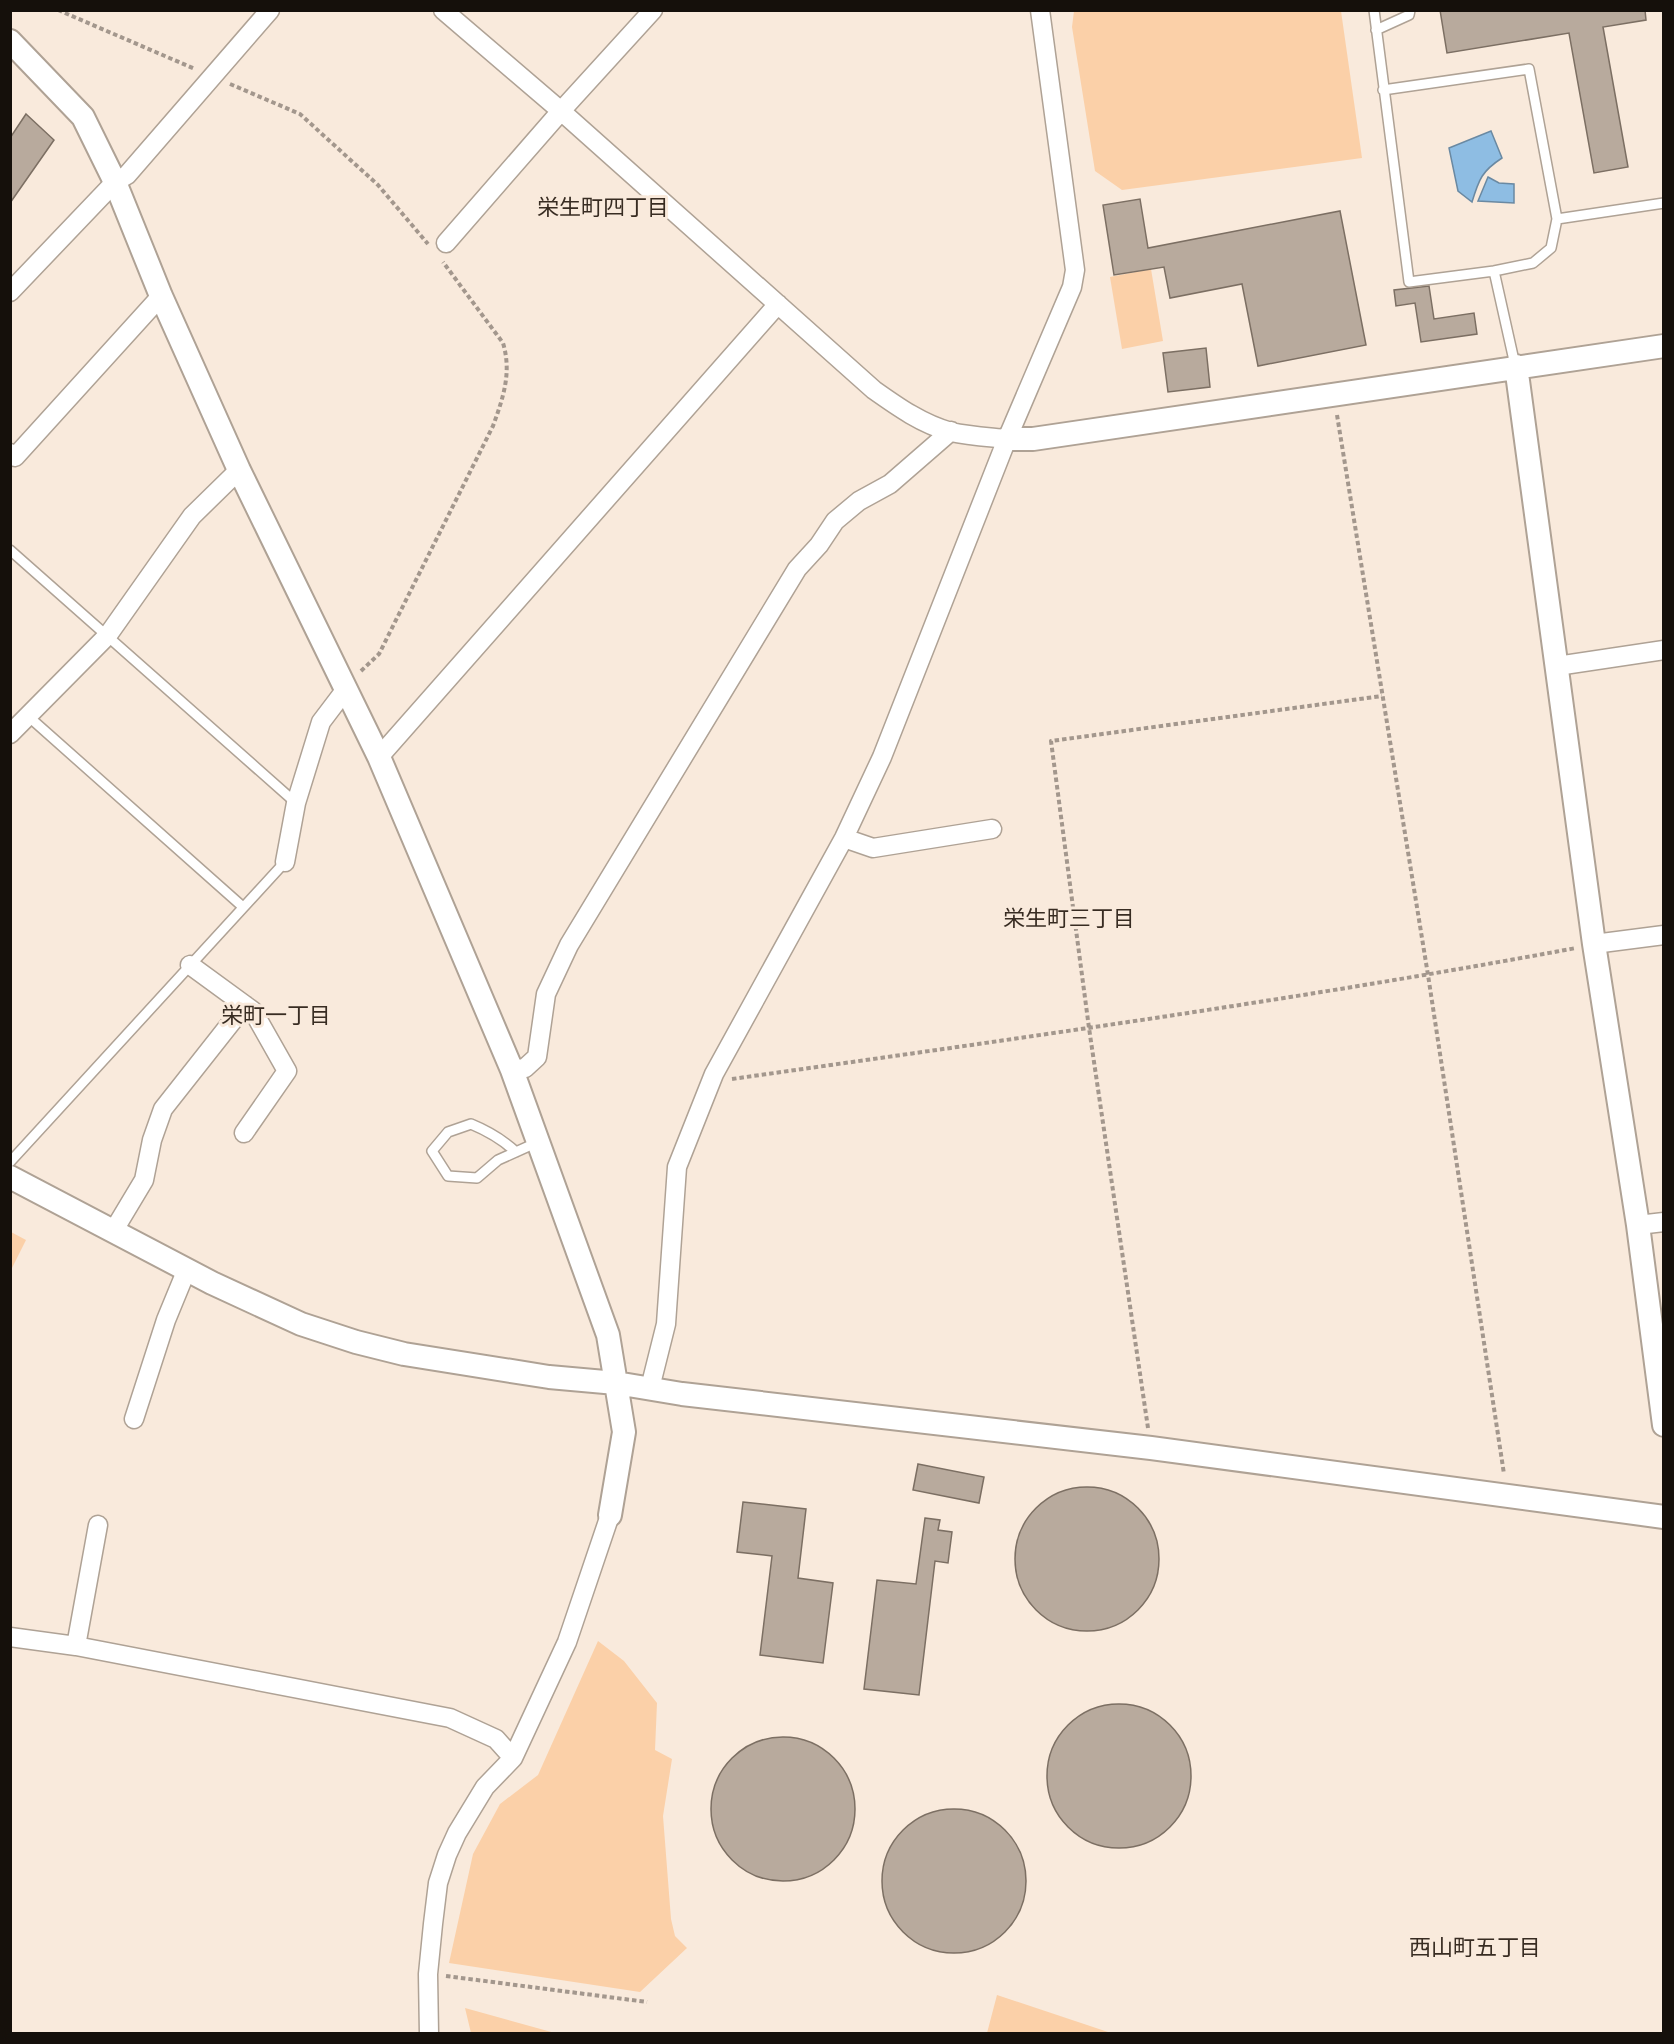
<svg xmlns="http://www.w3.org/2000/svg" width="1674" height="2044" font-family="Cabin,'Noto Sans JP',sans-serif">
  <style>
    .green { fill: #fbd0a8 }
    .water { fill: #8ebde3; stroke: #6a89a2; stroke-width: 1.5 }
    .building { fill: #b8aa9d; stroke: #7c6f63; stroke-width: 1.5 }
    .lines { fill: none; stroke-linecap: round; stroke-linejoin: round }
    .service-casing { stroke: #afa295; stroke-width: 12 }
    .minor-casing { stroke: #afa295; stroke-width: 21 }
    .tertiary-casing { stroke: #afa295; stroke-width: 26 }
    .path { stroke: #a3978d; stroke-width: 4; stroke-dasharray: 4.5 3; stroke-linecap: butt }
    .service { stroke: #fff; stroke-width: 9 }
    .minor { stroke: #fff; stroke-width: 18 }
    .tertiary { stroke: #fff; stroke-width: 22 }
    .labels { text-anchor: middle; stroke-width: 6; stroke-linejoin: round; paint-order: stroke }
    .neighbourhood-label { font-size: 22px; fill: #382c22; stroke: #f9eadc }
  </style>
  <rect width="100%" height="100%" fill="#f9eadc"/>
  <path class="green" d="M 1074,11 L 1341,11 L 1362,158 L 1122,190 L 1095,171 L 1072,27 Z
    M 1151,269 L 1163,341 L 1122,349 L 1110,277 Z
    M 11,1232 L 26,1240 L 11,1270 Z
    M 598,1641 L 624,1661 L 657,1703 L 655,1750 L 672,1759 L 663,1816 L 671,1919 L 675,1936 L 687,1948 L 640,1992 L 449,1963 L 473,1854 L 500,1804 L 538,1775 Z
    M 997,1995 L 1111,2033 L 987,2033 Z
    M 465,2008 L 555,2033 L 471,2033 Z"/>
  <path class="water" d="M 1491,131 L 1502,158 C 1482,171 1479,179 1472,202 L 1458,191 L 1449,148 Z
    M 1488,177 L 1499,183 L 1514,184 L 1514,203 L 1478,201 Z"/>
  <path class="building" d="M 1440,10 L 1645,10 L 1646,20 L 1603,27 L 1628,167 L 1594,173 L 1569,33 L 1447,53 Z
    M 26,114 L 54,140 L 10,203 L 10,138 Z
    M 1140,199 L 1148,248 L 1340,211 L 1366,345 L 1258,366 L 1242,284 L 1170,298 L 1164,267 L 1114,275 L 1103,205 Z
    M 1429,286 L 1434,319 L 1474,313 L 1477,334 L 1421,342 L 1415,303 L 1396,306 L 1394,290 Z
    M 1206,348 L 1210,387 L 1168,392 L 1163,353 Z
    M 918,1464 L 984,1477 L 979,1503 L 913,1490 Z
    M1015 1559a72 72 0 1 1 144 0a72 72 0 1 1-144 0Z
    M 743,1502 L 806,1509 L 798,1578 L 833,1583 L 823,1663 L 760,1655 L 772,1556 L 737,1552 Z
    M 925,1518 L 940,1520 L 938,1530 L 952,1532 L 948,1563 L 935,1561 L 919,1695 L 864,1689 L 877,1580 L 916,1584 Z
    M1047 1776a72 72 0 1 1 144 0a72 72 0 1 1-144 0Z
    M711 1809a72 72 0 1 1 144 0a72 72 0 1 1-144 0Z
    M882 1881a72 72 0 1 1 144 0a72 72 0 1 1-144 0Z"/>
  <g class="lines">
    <g class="service-casing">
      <path id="service" d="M 1374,10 L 1409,282 L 1494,271 L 1533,263 L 1551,248 L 1557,219 L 1529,69 L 1383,90
        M 1376,30 L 1409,15 L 1410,10
        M 1557,219 L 1664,203
        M 1494,271 L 1515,365
        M 10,550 L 296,803
        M 28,716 L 243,907
        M 516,1152 C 502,1139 488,1131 471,1124 L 448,1132 L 432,1151 L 448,1176 L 477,1178 L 498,1160 L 538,1142
        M 10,1162 L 285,862"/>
    </g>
    <g class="minor-casing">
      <path id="minor" d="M 443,10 L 561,111 L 874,390 C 898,407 922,424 951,432 C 969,436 988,437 1007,439
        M 446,243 L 561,111 L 653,10
        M 10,292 L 115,182 L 127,175 L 270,10
        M 10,453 L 15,457 L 161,296
        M 1557,666 L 1664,650
        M 10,734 L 108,635 L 192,516 L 239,470
        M 379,757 L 778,304
        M 844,838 L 873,848 L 992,829
        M 285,862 L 296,803 L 321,722 L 346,689
        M 1594,944 L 1664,935
        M 190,965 L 253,1011 L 287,1071 L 244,1133
        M 512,1070 L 525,1068 L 537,1057 L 546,994 L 569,945 L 797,569 L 819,545 L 835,521 L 859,501 L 890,484 L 951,431
        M 1638,1225 L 1664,1222
        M 114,1230 L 144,1180 L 152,1140 L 163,1109 L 245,1005
        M 650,1388 L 666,1324 L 677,1167 L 714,1074 L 844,838 L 882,757 L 1007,439 L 1072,287 L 1075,270 L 1040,10
        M 134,1419 L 166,1320 L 187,1269
        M 10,1637 L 76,1646 L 450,1718 L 496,1739 L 513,1758
        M 76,1646 L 98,1525
        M 429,2034 L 428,1974 L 433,1924 L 438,1883 L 447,1855 L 457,1833 L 485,1787 L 513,1758 L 567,1642 L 610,1515"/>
    </g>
    <g class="tertiary-casing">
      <path id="tertiary" d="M 10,41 L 83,117 L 115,182 L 161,296 L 239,470 L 379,757 L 512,1070 L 608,1335 L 624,1432 L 610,1515
        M 1516,366 L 1594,944 L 1638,1225 L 1664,1425
        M 1007,439 L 1033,439 L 1664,346
        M 10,1177 L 212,1283 L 301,1324 L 356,1342 L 404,1354 L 549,1377 L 616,1383 L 682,1394 L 1151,1448 L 1664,1517"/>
    </g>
    <path class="path" d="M 58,10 L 195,69
      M 230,84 L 300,114 L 378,185 L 428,244
      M 1337,415 L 1428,975 L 1504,1474
      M 361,671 L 379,654 L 493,426 C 503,398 512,373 503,343 L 443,262
      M 732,1079 C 1014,1039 1296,1000 1576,948
      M 1148,1428 L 1089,1028 L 1051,741 L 1382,696
      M 446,1976 L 647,2002"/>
    <use href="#service" class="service"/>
    <use href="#minor" class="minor"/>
    <use href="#tertiary" class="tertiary"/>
  </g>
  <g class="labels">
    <g class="neighbourhood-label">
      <text x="603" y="215">栄生町四丁目</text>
      <text x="1069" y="926">栄生町三丁目</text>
      <text x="276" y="1023">栄町一丁目</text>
      <text x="1475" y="1955">西山町五丁目</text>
    </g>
  </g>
  <rect width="1674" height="2044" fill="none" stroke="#15100b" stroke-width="24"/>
</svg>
